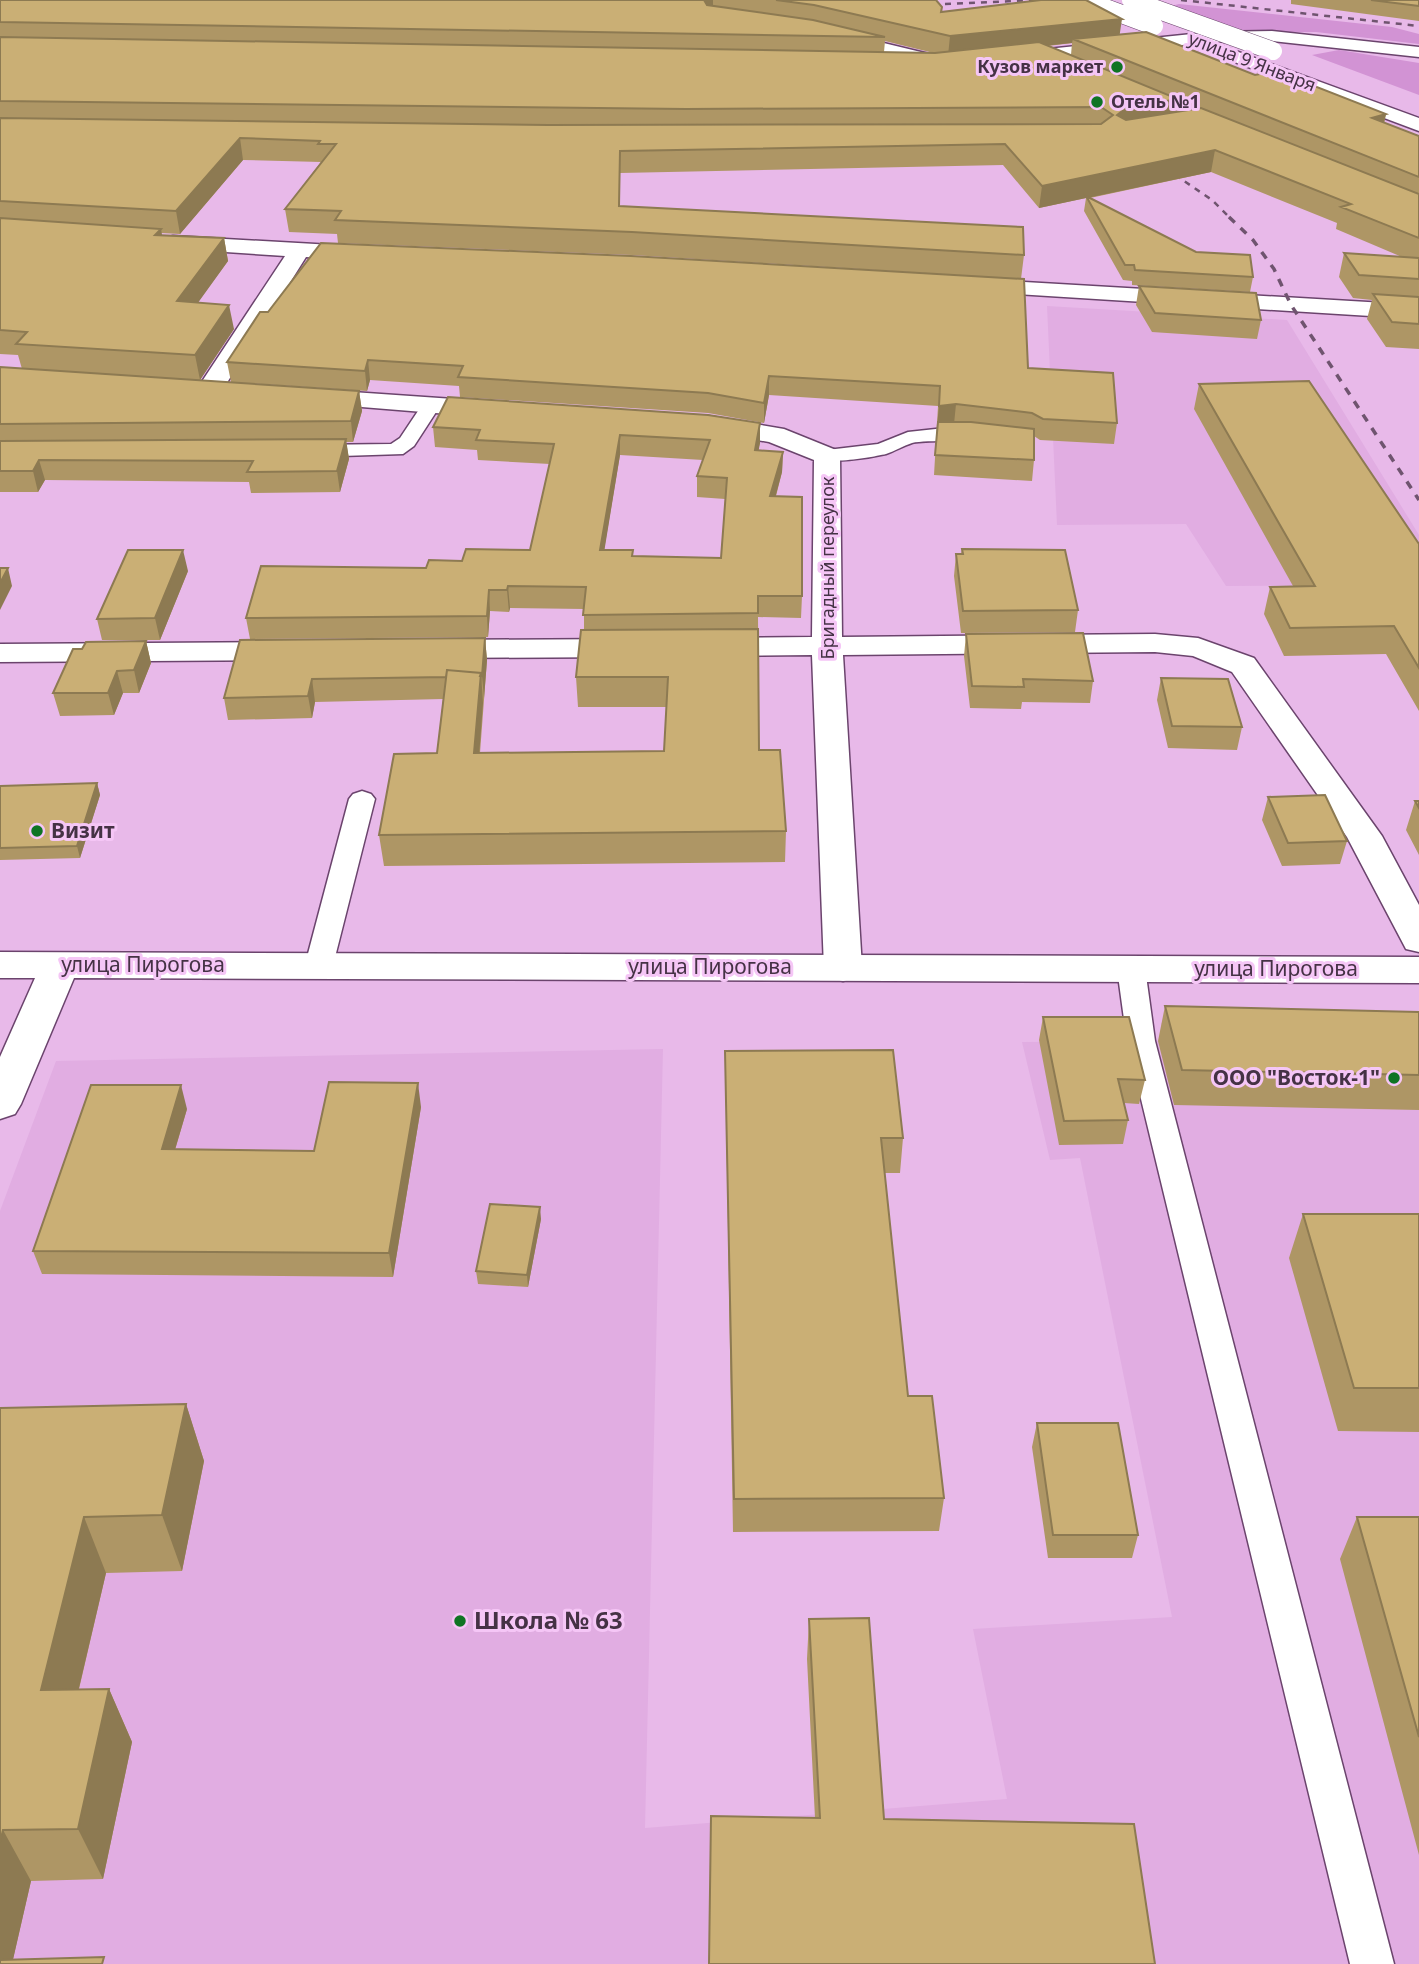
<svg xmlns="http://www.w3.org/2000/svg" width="1419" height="1964" font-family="'Noto Sans',sans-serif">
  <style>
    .built { fill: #e1ade2 }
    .green { fill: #d293d4 }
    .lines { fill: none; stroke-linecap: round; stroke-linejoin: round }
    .lane-casing { stroke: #6b446d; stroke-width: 3 }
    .street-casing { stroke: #6b446d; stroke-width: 3 }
    .secondary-casing { stroke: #6b446d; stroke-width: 3 }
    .lane { fill: #fff; fill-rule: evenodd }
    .street { fill: #fff; fill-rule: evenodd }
    .secondary { fill: #fff; fill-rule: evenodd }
    .rail-far1 { stroke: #6f546f; stroke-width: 2.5; stroke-dasharray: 6 6; stroke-linecap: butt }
    .rail { stroke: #6f546f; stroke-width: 3.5; stroke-dasharray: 8 8; stroke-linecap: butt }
    .secondary-bridge-casing { stroke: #6b446d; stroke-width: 19; stroke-linecap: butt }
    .secondary-bridge { stroke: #fff; stroke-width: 18 }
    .wall { fill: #ae9665; fill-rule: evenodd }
    .shaded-wall { fill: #8d7a52 }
    .building { fill: #caaf75; stroke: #8d7a52; stroke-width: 2; fill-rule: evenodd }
    .poi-dot { fill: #0f7424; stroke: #f5c6f6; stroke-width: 2.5 }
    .labels { text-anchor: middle; stroke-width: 6; stroke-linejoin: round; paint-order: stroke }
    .far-street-label { font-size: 18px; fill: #453245; stroke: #f5c6f6 }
    .far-poi-label { font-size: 18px; font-weight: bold; fill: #453245; stroke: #f5c6f6; text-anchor: end }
    .poi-label { font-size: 21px; font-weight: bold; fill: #453245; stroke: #f5c6f6; text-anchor: start }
    .street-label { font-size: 21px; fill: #453245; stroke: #f5c6f6 }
    .near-poi-label { font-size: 24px; font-weight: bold; fill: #453245; stroke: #f5c6f6; text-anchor: start }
  </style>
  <rect width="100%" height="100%" fill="#e8b9e9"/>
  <path class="built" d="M 1047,306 L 1287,320 L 1419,535 L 1419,585 L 1226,586 L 1186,524 L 1057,525 Z
    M 1161,1023 L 1419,1023 L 1419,1964 L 0,1964 L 0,1211 L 56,1061 L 663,1049 L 645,1828 L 1007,1799 L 973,1629 L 1172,1617 L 1080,1158 L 1050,1160 L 1022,1042 L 1165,1041 Z"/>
  <path class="green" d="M 1179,4 L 1392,27 L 1419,34 L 1419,44 L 1316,32 L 1239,32 L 1167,7 Z
    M 1339,50 L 1419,63 L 1419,95 L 1312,55 Z"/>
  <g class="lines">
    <g class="lane-casing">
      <path id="lane" d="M 431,400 L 440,406 L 414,446 L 403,454 L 311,457 L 301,451 L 311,445 L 391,444 L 400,438 L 424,402 Z
        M 954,427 L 979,431 L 982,435 C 974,444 927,439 912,443 C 903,446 895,451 886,454 C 873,457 825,466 817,456 L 827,450 L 878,444 L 908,432 Z
        M 362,791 L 371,794 L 375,799 L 333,965 L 329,971 L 319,974 L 309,971 L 305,965 L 349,799 L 353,794 Z
        M 1131,959 L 1141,961 L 1145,968 L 1155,1041 L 1394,1964 L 1350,1964 L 1127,1041 L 1117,968 L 1121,961 Z"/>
    </g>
    <g class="street-casing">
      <path id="street" d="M 834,31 L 954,60 L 957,64 L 948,69 L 828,40 L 825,36 Z
        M 173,236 L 368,247 L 376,249 L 379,254 L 376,259 L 368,261 L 306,257 L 223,389 L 219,394 L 210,397 L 201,394 L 197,389 L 285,256 L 165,248 L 162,243 L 165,238 Z
        M 974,279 L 1419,305 L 1419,319 L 966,291 L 963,286 L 966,281 Z
        M 309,389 L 497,402 L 506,405 L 510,410 L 506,415 L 497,418 L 300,402 L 296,397 L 300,392 Z
        M 708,416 L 784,429 L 836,450 L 840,456 L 842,637 L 1155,634 L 1198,638 L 1254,658 L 1382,836 L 1419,905 L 1419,952 L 1406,949 L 1347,837 L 1232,672 L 1193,656 L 1155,652 L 843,655 L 862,968 L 857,977 L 843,981 L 829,977 L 824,968 L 812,655 L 708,656 L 697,654 L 693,647 L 697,640 L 708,638 L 812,637 L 814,460 L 769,442 L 699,430 L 695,424 L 699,418 Z
        M 630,639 L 641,641 L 645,648 L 641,655 L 630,657 L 435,658 L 424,656 L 419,649 L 424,642 L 435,640 Z
        M 291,642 L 302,644 L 307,651 L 302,658 L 291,660 L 0,662 L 0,644 Z"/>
    </g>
    <g class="secondary-casing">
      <path id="secondary" d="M 1272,31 L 1419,47 L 1419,57 L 1272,41 L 1211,42 L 1010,63 L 1001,58 L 1010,53 L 1211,32 Z
        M 1222,46 L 1419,118 L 1419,131 L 1216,55 L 1213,51 Z
        M 0,952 L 1419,957 L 1419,983 L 74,978 L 21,1104 L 15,1114 L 0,1119 L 0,1057 L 35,978 L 0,978 Z"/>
    </g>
    <use href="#lane" class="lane"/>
    <use href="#street" class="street"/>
    <use href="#secondary" class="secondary"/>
    <path class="rail-far1" d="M 1181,0 L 1419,26
      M 921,5 L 1037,0
      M 1165,168 L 1212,200 L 1231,219"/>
    <path class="rail" d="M 1229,217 L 1253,240 L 1274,269 L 1291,305 L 1419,500"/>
    <g class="secondary-bridge-casing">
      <path id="secondary-bridge" d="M 1084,0 L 1154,26
        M 1131,0 L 1273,51"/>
    </g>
    <use href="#secondary-bridge" class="secondary-bridge"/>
  </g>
  <path class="wall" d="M 0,0 L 936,0 L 941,12 L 1120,34 L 1386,114 L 1384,123 L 1419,136 L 1419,349 L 1386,347 L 1367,319 L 1372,300 L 1353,298 L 1339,277 L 1344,253 L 1402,257 L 1336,229 L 1337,223 L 1211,172 L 1090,198 L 1196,252 L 1253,277 L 1250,292 L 1132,285 L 1132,281 L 1123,280 L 1084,211 L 1086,198 L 1039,208 L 1003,165 L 620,173 L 620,206 L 1024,255 L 1021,279 L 632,255 L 338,243 L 337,234 L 289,232 L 285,209 L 321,162 L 243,160 L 180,234 L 161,233 L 162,236 L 224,238 L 228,261 L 198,302 L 234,329 L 200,380 L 359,391 L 362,411 L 353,442 L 346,442 L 349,459 L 340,492 L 251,493 L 249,482 L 45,480 L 38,492 L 0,492 L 0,367 L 22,369 L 18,355 L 0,354 ZM 885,41 L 901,45 L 934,53 L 884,52 ZM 1072,43 L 1071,55 L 1048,46 ZM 1178,103 L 1194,109 L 1176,112 Z
    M 1291,0 L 1419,0 L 1419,21 L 1291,4 Z
    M 1139,286 L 1261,320 L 1257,339 L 1152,332 L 1136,305 Z
    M 260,312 L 1028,368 L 1117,423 L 1114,444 L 1040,440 L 1034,436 L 1034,460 L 1032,481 L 934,475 L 938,406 L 769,395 L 764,423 L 708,413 L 460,397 L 459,386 L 370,380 L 367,391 L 231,382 L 227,362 Z
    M 1199,384 L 1419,544 L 1419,711 L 1386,654 L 1284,656 L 1264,614 L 1270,587 L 1293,586 L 1194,409 Z
    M 448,397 L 760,443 L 758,450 L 783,452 L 782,472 L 776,496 L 802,596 L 801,618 L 758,617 L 759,750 L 786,831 L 785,862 L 384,866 L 379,835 L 437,753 L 443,699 L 315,702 L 312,718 L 228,720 L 224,698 L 485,638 L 487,660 L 480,753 L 664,751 L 667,707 L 578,707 L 576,677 L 584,630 L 584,609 L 510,608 L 509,612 L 490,611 L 488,637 L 250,639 L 246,618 L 426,568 L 530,550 L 550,464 L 478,460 L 477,450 L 435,447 L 433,427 ZM 620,455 L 703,460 L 697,476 L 697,497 L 725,499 L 721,558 L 633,556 L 604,550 Z
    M 962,549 L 1078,610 L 1075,632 L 961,633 L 954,576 L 956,554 L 961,554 Z
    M 188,571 L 160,640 L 102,640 L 97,619 Z
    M 966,634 L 1093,681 L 1090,703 L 1022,702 L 1021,709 L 970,708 L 964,656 Z
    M 146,641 L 151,663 L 139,693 L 123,693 L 114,715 L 60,716 L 53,693 L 82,649 Z
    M 1161,678 L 1242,727 L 1237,750 L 1168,748 L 1157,700 Z
    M 97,783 L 100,795 L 80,858 L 0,860 L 0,786 Z
    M 1268,797 L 1347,841 L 1340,864 L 1282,866 L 1262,820 Z
    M 1415,801 L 1419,801 L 1419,855 L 1406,830 Z
    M 1165,1006 L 1419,1012 L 1419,1110 L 1174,1105 L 1158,1041 Z
    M 1043,1017 L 1145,1080 L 1139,1104 L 1124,1103 L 1128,1120 L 1123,1144 L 1059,1145 L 1039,1040 Z
    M 725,1051 L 903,1138 L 900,1173 L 884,1173 L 908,1396 L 944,1498 L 939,1531 L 733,1532 Z
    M 421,1107 L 393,1277 L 42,1274 L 33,1251 L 187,1109 L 175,1150 L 314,1151 Z
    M 1303,1214 L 1419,1214 L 1419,1432 L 1338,1431 L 1289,1258 Z
    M 541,1219 L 528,1287 L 478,1284 L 476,1271 Z
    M 186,1404 L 204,1461 L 182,1571 L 106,1573 L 79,1689 L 109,1689 L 132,1742 L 103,1879 L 31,1881 L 13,1959 L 0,1964 L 0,1408 Z
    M 1037,1423 L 1138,1535 L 1132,1558 L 1048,1558 L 1032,1447 Z
    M 1357,1517 L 1419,1517 L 1419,1855 L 1340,1559 Z
    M 809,1619 L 884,1819 L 815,1818 L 807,1659 Z"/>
  <path class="shaded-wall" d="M 703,0 L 713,0 L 713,10 L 707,11 Z
    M 1122,19 L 1119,39 L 1073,39 L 1072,43 L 948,56 L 950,36 Z
    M 1178,99 L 1175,120 L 1123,129 L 1117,115 L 1126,108 Z
    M 1386,114 L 1381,136 L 1372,118 Z
    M 240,138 L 243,160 L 180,234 L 176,211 Z
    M 1215,150 L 1211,172 L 1087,198 L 1086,196 L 1086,198 L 1039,208 L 1042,186 Z
    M 161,229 L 165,252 L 155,235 Z
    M 224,238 L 228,261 L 182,325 L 177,301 Z
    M 229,305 L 234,329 L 200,380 L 195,355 Z
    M 368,360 L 370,380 L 367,391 L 365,371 Z
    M 769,376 L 769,395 L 764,423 L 764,403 Z
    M 359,391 L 362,411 L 353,442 L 351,421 Z
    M 956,404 L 954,424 L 937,426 L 939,406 Z
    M 760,423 L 760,443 L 755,470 L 755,450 Z
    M 620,435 L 620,455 L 601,571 L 600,550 Z
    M 346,439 L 349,459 L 340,492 L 337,471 Z
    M 783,452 L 782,472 L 770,517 L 770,496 Z
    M 39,460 L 45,480 L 38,492 L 33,471 Z
    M 183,550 L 188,571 L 160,640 L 155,618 Z
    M 8,568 L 12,586 L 0,610 L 0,583 Z
    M 508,586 L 510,608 L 509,612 L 507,590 Z
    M 489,590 L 490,611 L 488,637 L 487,616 Z
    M 485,638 L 487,660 L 484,698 L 482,676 Z
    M 146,641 L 151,663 L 139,693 L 134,670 Z
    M 117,671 L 123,693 L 114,715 L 108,693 Z
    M 481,673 L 483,703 L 477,784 L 474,753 Z
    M 312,679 L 315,702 L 312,718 L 308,696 Z
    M 97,783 L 100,795 L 80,858 L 77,846 Z
    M 418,1083 L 421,1107 L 393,1277 L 389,1253 Z
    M 181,1085 L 187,1109 L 168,1173 L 162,1149 Z
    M 540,1207 L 541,1219 L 528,1287 L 527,1275 Z
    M 186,1404 L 204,1461 L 182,1571 L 162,1515 Z
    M 84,1517 L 106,1573 L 66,1743 L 41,1690 Z
    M 109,1689 L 132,1742 L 103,1879 L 78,1829 Z
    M 3,1830 L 31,1881 L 12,1964 L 0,1964 L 0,1842 Z"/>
  <path class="building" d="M 0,0 L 704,0 L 707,5 L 813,20 L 885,37 L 0,22 Z
    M 776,0 L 936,0 L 942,7 L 941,12 L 1041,0 L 1086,0 L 1122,19 L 950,36 L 814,5 Z
    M 1371,0 L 1419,0 L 1419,6 Z
    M 1146,32 L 1255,75 L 1276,71 L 1386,114 L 1372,118 L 1419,136 L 1419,177 L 1073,39 Z
    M 0,37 L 935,53 L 1039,42 L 1178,99 L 1126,108 L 1117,115 L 1126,120 L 1201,108 L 1419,194 L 1419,238 L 1341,207 L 1351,204 L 1215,150 L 1042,186 L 1005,144 L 620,151 L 619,206 L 1023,227 L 1024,255 L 632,232 L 335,220 L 341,211 L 285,209 L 336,144 L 318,144 L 320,141 L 240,138 L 176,211 L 0,201 L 0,118 L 548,125 L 1101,124 L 1113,115 L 1101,107 L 686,109 L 0,101 Z
    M 1086,196 L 1196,252 L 1250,255 L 1253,277 L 1135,270 L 1134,265 L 1125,265 Z
    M 0,218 L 161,229 L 155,235 L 224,238 L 177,301 L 229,305 L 195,355 L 16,344 L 27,332 L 0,330 Z
    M 321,243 L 631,256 L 1024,279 L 1028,368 L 1113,373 L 1117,423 L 1043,419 L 1032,413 L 956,404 L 939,406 L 940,386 L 769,376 L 764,403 L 708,393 L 458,377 L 463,366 L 368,360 L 365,371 L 227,362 L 260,312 L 268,312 Z
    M 1344,253 L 1419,258 L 1419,279 L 1359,275 Z
    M 1139,286 L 1256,293 L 1261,320 L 1155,313 Z
    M 1373,294 L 1419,297 L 1419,324 L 1392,322 Z
    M 0,367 L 359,391 L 351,421 L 0,424 Z
    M 1309,381 L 1419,544 L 1419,668 L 1394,626 L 1290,628 L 1270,587 L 1315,586 L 1199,384 Z
    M 448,397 L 708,415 L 760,423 L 755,450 L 783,452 L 770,496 L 802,497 L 802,596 L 758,596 L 758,613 L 583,615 L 586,587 L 508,586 L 507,590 L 489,590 L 487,616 L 246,618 L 261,566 L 426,568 L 429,560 L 462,561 L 466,549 L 530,550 L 554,444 L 476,440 L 480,430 L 433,427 ZM 620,435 L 710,440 L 697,476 L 727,478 L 721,558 L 632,556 L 633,550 L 600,550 Z
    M 938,422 L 971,422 L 1034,429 L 1034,460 L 935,455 Z
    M 346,439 L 337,471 L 247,472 L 253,461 L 39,460 L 33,471 L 0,471 L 0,441 Z
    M 962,549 L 1065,550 L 1078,610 L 963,611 L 956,554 L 963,554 Z
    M 128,550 L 183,550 L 155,618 L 97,619 Z
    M 0,568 L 8,568 L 0,583 Z
    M 758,629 L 759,750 L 780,750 L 786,831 L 379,835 L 394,754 L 437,753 L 447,670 L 481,673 L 474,753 L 664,751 L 668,677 L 576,677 L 581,630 Z
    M 1083,633 L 1093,681 L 1023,679 L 1024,687 L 972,686 L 966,634 Z
    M 485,638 L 482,676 L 480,676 L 481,673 L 447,670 L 446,677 L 312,679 L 308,696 L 224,698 L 240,640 Z
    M 146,641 L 134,670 L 117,671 L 108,693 L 53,693 L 73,649 L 82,649 L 86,642 Z
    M 1161,678 L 1228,679 L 1242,727 L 1172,726 Z
    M 97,783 L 77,846 L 0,848 L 0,786 Z
    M 1325,795 L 1347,841 L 1288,843 L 1268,797 Z
    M 1415,801 L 1419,801 L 1419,808 Z
    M 1165,1006 L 1419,1012 L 1419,1075 L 1182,1070 Z
    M 1043,1017 L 1129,1017 L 1145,1080 L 1118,1079 L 1128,1120 L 1064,1121 Z
    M 893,1050 L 903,1138 L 881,1138 L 908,1396 L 932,1396 L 944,1498 L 734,1499 L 725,1051 Z
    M 329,1082 L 418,1083 L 389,1253 L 33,1251 L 91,1085 L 181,1085 L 162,1149 L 314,1151 Z
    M 490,1204 L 540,1207 L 527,1275 L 476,1271 Z
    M 1303,1214 L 1419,1214 L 1419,1388 L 1354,1388 Z
    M 186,1404 L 162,1515 L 84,1517 L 41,1690 L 109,1689 L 78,1829 L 3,1830 L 0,1842 L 0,1408 Z
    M 1037,1423 L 1118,1423 L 1138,1535 L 1053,1535 Z
    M 1357,1517 L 1419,1517 L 1419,1737 Z
    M 869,1618 L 884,1819 L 1134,1824 L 1155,1964 L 709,1964 L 711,1816 L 820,1818 L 809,1619 Z
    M 104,1957 L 102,1964 L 0,1964 L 0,1960 Z"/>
  <g class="poi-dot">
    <circle cx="1117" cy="67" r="7"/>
    <circle cx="1097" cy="102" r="7"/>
    <circle cx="37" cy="831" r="7"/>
    <circle cx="1394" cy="1078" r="7"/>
    <circle cx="460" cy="1621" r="7"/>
  </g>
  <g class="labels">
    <g class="far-street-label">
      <text transform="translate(1252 62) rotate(21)" y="6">улица 9 Января</text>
      <text transform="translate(828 568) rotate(-90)" y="6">Бригадный переулок</text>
    </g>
    <g class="far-poi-label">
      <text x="1103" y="73">Кузов маркет</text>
      <text x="1111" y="108" text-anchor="start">Отель №1</text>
    </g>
    <g class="poi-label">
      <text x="51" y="838">Визит</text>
      <text x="1380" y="1085" text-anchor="end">ООО "Восток-1"</text>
    </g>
    <g class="street-label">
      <text x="143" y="972">улица Пирогова</text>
      <text x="710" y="974">улица Пирогова</text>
      <text x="1276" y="976">улица Пирогова</text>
    </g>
    <g class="near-poi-label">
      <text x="474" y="1629">Школа № 63</text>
    </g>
  </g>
</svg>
